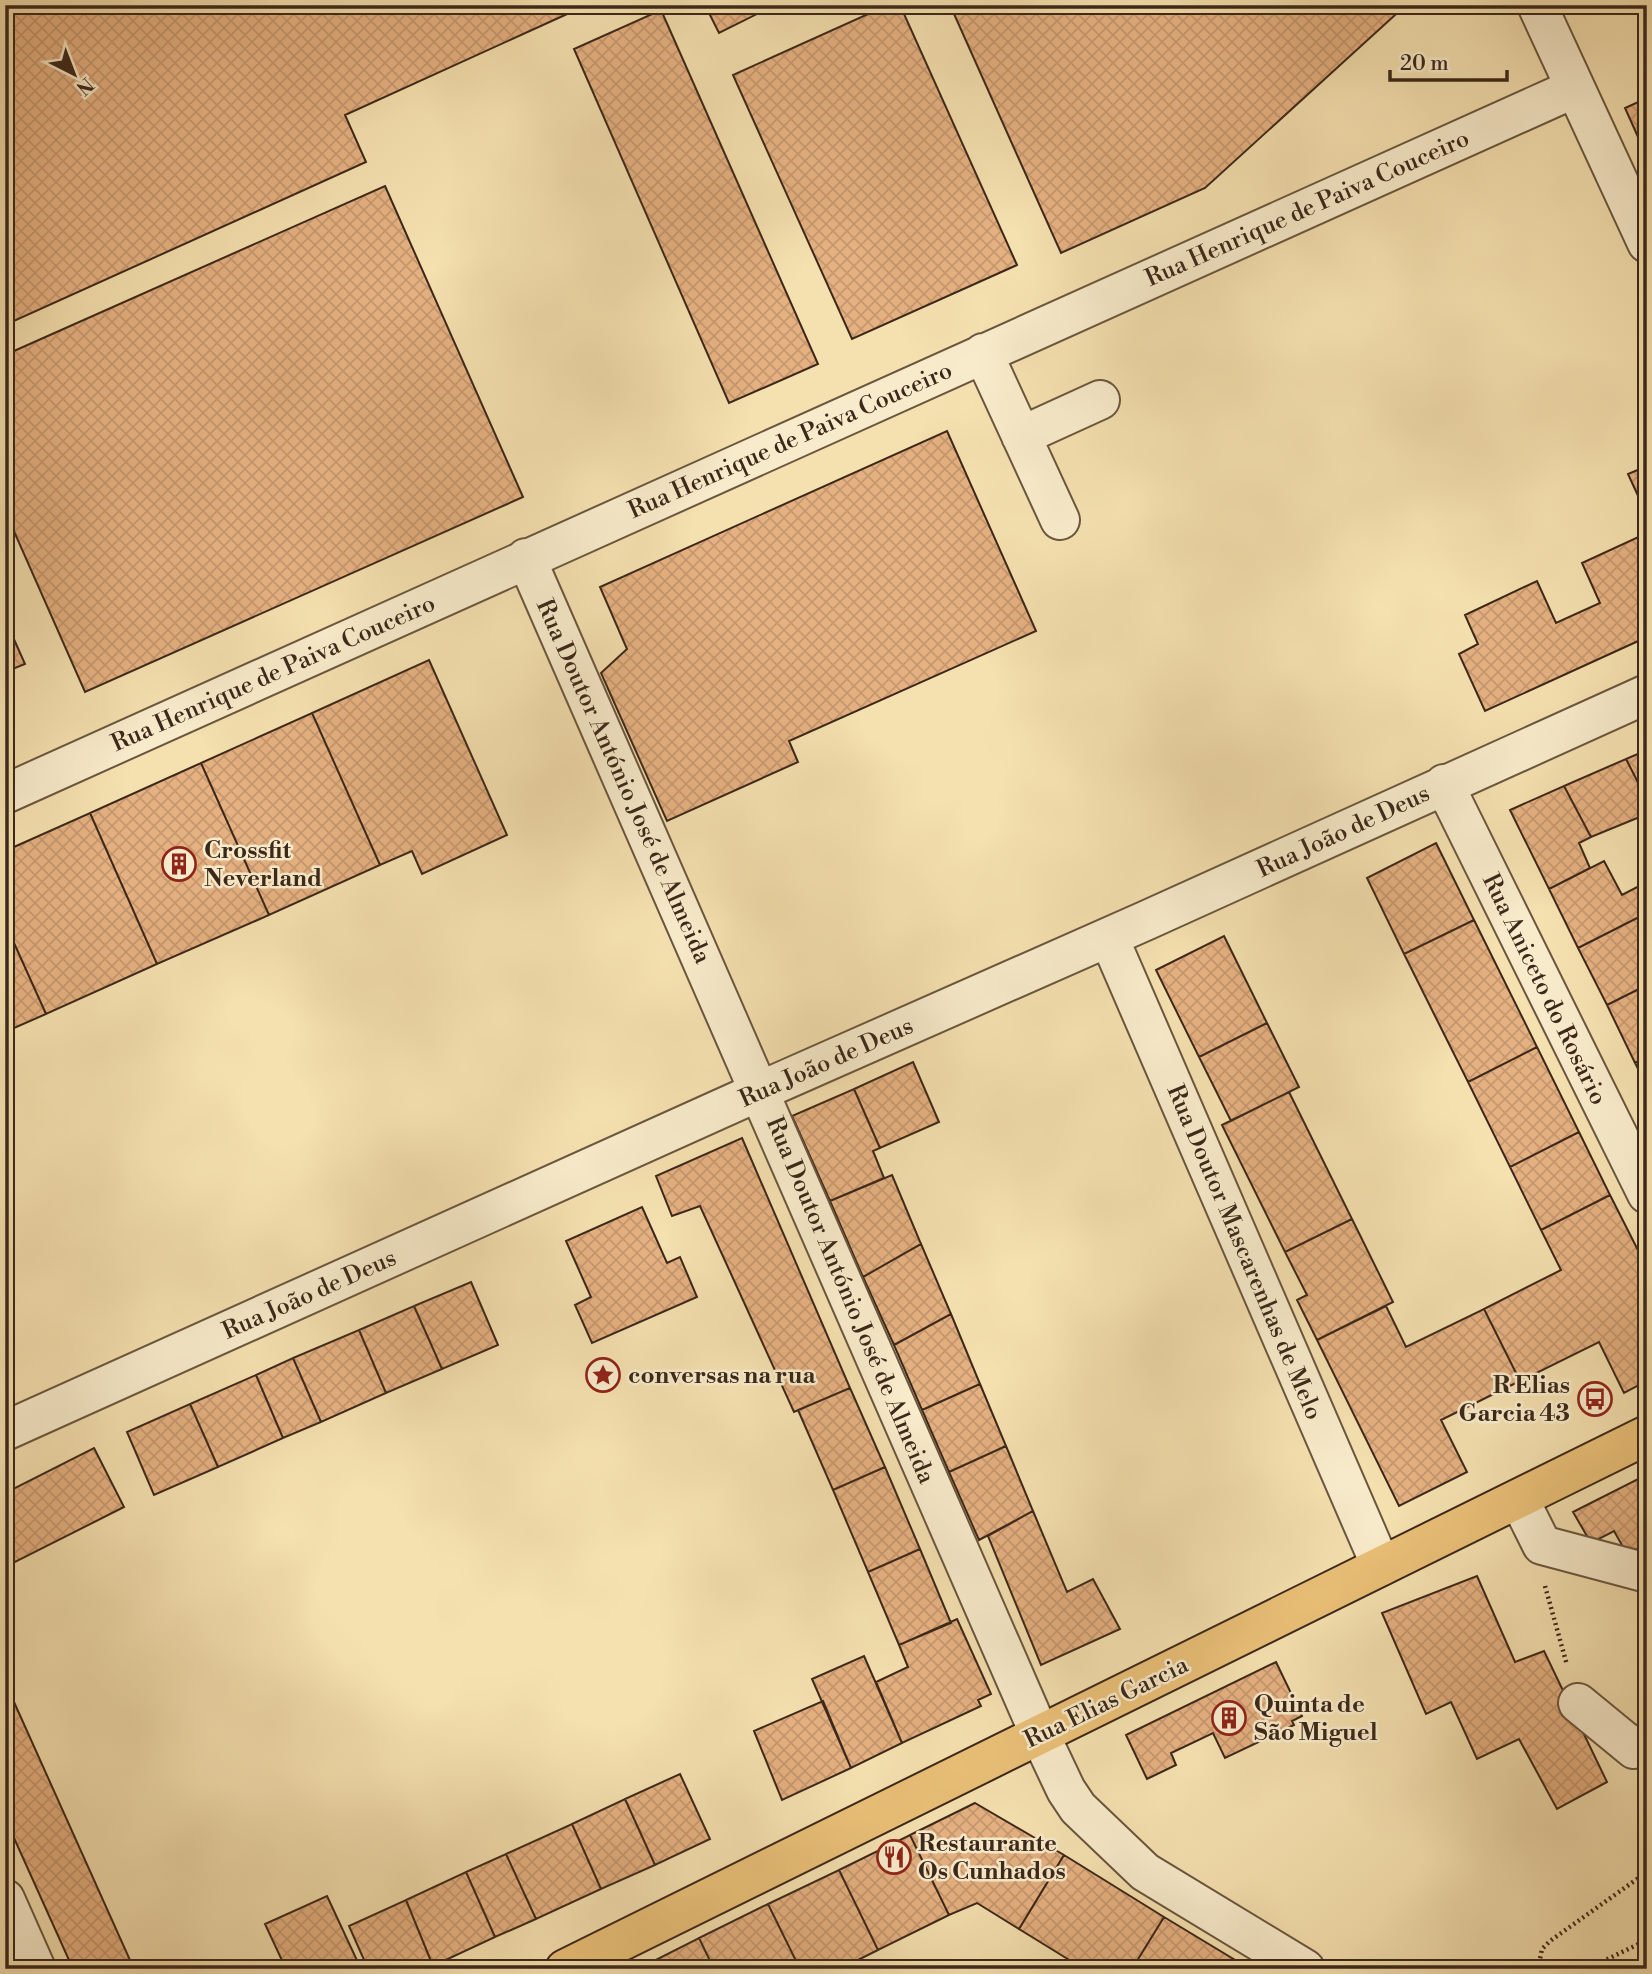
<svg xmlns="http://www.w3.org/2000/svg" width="1652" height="1974" font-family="'Libre Bodoni',serif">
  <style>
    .building { fill: url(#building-cross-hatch); stroke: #3b281a; stroke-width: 2 }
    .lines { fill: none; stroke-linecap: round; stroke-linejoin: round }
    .minor-casing { stroke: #6a563f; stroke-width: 42 }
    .major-casing { stroke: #3b281a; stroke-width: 42 }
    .path { stroke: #3b281a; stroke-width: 4.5; stroke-dasharray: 2 3.5; stroke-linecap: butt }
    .minor { stroke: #f8ebcb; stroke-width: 38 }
    .major { stroke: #eac078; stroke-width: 38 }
    .labels { text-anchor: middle; stroke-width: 5; stroke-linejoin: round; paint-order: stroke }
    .street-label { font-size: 24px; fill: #3b281a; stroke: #f8ebcb }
    .poi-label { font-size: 24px; font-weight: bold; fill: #3b281a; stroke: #f8ebcb; text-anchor: start }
  </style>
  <defs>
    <pattern id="building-cross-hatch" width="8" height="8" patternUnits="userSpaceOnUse" patternTransform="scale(1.75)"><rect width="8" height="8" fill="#e6b181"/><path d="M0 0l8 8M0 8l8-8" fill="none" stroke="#c6986f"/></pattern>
  </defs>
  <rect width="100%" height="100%" fill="#f5e0af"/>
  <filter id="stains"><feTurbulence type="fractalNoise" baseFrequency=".00286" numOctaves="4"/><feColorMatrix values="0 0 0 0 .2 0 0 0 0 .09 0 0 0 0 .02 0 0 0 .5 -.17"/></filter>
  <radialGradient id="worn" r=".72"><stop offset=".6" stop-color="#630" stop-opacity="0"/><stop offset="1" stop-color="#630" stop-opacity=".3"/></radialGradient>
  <path class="building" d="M 5,5 L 587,5 L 345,115 L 366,162 L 5,325 Z
    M 705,5 L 775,5 L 719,33 Z
    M 888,5 L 900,5 L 1017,265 L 852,339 L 733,75 Z
    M 950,5 L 1406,5 L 1205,188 L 1061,253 Z
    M 661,10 L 818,364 L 729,403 L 574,49 Z
    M 1647,98 L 1647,157 L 1625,108 Z
    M 385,186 L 523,497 L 85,692 L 5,511 L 5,355 Z
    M 947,431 L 1036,631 L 789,741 L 798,762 L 667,821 L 601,673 L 627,649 L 600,587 Z
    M 1647,466 L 1647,510 L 1645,511 L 1628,474 Z
    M 1647,533 L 1647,637 L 1485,711 L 1459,654 L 1478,644 L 1465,615 L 1537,581 L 1556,623 L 1600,603 L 1582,563 Z
    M 5,619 L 25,664 L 5,672 Z
    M 429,660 L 507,835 L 422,874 L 412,851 L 380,865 L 312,713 Z
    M 312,713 L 380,865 L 269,915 L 201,763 Z
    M 1647,750 L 1647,800 L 1626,759 Z
    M 1626,759 L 1647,800 L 1647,814 L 1591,837 L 1564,786 Z
    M 201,763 L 269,915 L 157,964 L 90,813 Z
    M 1564,786 L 1591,837 L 1579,843 L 1590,868 L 1549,889 L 1510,810 Z
    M 90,813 L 157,964 L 46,1014 L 5,923 L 5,851 Z
    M 1436,843 L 1474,920 L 1404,954 L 1367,878 Z
    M 1604,861 L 1622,895 L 1647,882 L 1647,913 L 1578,948 L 1549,889 Z
    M 1647,913 L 1647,985 L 1607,1005 L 1578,948 Z
    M 1474,920 L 1537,1047 L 1468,1082 L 1404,954 Z
    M 5,923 L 46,1014 L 5,1032 Z
    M 1224,936 L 1267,1023 L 1199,1057 L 1156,970 Z
    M 1647,985 L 1647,1057 L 1635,1063 L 1607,1005 Z
    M 1267,1023 L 1299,1087 L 1231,1121 L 1199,1057 Z
    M 1537,1047 L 1579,1132 L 1510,1167 L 1468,1082 Z
    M 1647,1057 L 1647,1086 L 1635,1063 Z
    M 913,1062 L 939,1122 L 880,1148 L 854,1089 Z
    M 854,1089 L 880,1148 L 873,1151 L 884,1178 L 830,1201 L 792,1116 Z
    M 1289,1092 L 1352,1219 L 1285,1252 L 1222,1125 Z
    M 1579,1132 L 1610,1195 L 1541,1230 L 1510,1167 Z
    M 742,1138 L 850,1388 L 794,1412 L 700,1206 L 672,1216 L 656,1176 Z
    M 892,1175 L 921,1244 L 863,1277 L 830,1201 Z
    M 1610,1195 L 1647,1268 L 1647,1381 L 1624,1393 L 1599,1342 L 1520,1381 L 1484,1309 L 1561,1270 L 1541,1230 Z
    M 642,1207 L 667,1263 L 680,1257 L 697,1297 L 592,1343 L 575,1305 L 591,1297 L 566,1241 Z
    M 1352,1219 L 1393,1302 L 1317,1340 L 1297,1300 L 1307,1295 L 1285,1252 Z
    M 921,1244 L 951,1314 L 894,1345 L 863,1277 Z
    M 471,1282 L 498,1345 L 442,1369 L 414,1306 Z
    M 414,1306 L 442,1369 L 386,1393 L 359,1330 Z
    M 1386,1306 L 1406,1347 L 1484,1309 L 1520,1381 L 1441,1420 L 1467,1472 L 1399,1506 L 1317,1340 Z
    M 951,1314 L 980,1384 L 922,1410 L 894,1345 Z
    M 359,1330 L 386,1393 L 321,1422 L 293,1358 Z
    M 293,1358 L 321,1422 L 283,1438 L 256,1375 Z
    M 256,1375 L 283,1438 L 218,1467 L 190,1404 Z
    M 980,1384 L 1006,1446 L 949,1472 L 922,1410 Z
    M 850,1388 L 885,1467 L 833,1490 L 798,1410 Z
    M 190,1404 L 218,1467 L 154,1495 L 127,1432 Z
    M 1006,1446 L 1033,1511 L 979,1540 L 949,1472 Z
    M 94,1448 L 124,1507 L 13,1563 L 5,1548 L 5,1493 Z
    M 885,1467 L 920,1549 L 868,1572 L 833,1490 Z
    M 1642,1477 L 1647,1485 L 1647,1544 L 1627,1554 L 1614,1531 L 1591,1543 L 1573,1512 Z
    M 1033,1511 L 1067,1592 L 1093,1579 L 1120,1629 L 1041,1665 L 988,1536 Z
    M 920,1549 L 951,1623 L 899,1645 L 868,1572 Z
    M 1477,1576 L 1515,1662 L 1544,1651 L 1607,1782 L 1557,1809 L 1519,1739 L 1477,1759 L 1451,1702 L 1426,1714 L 1382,1613 Z
    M 957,1619 L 991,1694 L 978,1700 L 981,1706 L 902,1743 L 876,1682 L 908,1667 L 899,1645 Z
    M 864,1656 L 902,1743 L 851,1768 L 812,1679 Z
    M 1276,1662 L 1302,1716 L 1292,1721 L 1294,1725 L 1225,1758 L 1213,1733 L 1171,1753 L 1176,1765 L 1147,1779 L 1126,1735 Z
    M 5,1682 L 134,1969 L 73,1969 L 5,1818 Z
    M 823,1701 L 851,1768 L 782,1800 L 754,1731 Z
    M 680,1774 L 710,1839 L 655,1865 L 625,1799 Z
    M 625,1799 L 655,1865 L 601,1889 L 572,1824 Z
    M 975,1803 L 1064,1855 L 1019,1929 L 977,1903 L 949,1915 L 910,1835 Z
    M 572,1824 L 601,1889 L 536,1919 L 506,1854 Z
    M 910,1835 L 949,1915 L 878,1950 L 839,1870 Z
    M 506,1854 L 536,1919 L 495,1937 L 466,1872 Z
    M 1064,1855 L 1164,1917 L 1132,1969 L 1084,1969 L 1019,1929 Z
    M 839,1870 L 878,1950 L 840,1969 L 800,1969 L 768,1904 Z
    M 466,1872 L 495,1937 L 433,1966 L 406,1900 Z
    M 327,1896 L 361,1969 L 286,1969 L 265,1924 Z
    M 406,1900 L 433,1966 L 427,1969 L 368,1969 L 349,1926 Z
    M 768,1904 L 800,1969 L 714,1969 L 699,1938 Z
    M 1164,1917 L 1250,1969 L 1132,1969 Z
    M 699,1938 L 714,1969 L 638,1969 Z"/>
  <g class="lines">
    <g class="minor-casing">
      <path id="minor" d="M 1537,5 L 1647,243
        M 983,353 L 1060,520
        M 1021,436 L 1100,400
        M 526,558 L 1040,1735 L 1066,1790 L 1078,1808 L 1145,1872 L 1305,1969
        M 1444,784 L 1647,1194
        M 5,794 L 1575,88
        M 1109,938 L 1381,1566
        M 5,1431 L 760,1091 L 1145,921 L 1647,694
        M 1519,1499 L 1542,1545 L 1647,1573
        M 1578,1703 L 1634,1749 L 1647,1742
        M 5,1899 L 36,1969"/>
    </g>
    <g class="major-casing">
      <path id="major" d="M 565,1969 L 1647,1435"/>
    </g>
    <path class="path" d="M 1545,1586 L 1567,1665
      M 1538,1969 L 1542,1949 L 1550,1941 L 1647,1872
      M 1587,1969 L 1647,1940"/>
    <use href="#minor" class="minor"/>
    <use href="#major" class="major"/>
  </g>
  <defs>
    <g id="building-ring" transform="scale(1.75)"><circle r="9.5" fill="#f8ebcb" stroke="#8f2418" stroke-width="1.5"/><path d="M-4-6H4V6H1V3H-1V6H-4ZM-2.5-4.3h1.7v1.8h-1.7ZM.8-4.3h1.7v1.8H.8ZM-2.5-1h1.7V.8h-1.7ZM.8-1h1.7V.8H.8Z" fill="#8f2418"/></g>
    <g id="sight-ring" transform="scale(1.75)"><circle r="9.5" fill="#f8ebcb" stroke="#8f2418" stroke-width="1.5"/><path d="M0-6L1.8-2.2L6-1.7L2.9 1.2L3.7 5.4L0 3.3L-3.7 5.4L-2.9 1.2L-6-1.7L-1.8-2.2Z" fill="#8f2418"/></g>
    <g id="bus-ring" transform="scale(1.75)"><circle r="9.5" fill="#f8ebcb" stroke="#8f2418" stroke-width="1.5"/><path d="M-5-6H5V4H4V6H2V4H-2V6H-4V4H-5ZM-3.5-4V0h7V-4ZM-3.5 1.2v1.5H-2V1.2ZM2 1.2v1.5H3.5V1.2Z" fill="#8f2418"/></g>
    <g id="restaurant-ring" transform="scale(1.75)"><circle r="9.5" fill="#f8ebcb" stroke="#8f2418" stroke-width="1.5"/><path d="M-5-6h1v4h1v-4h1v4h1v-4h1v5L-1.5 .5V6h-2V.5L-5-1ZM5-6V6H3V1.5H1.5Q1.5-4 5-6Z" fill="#8f2418"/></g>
  </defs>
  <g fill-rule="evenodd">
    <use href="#building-ring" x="179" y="864"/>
    <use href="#sight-ring" x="603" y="1375"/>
    <use href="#bus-ring" x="1595" y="1399"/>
    <use href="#building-ring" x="1229" y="1718"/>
    <use href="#restaurant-ring" x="894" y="1857"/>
  </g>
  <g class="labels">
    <g class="street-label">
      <text transform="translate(1307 208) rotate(-24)" y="8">Rua Henrique de Paiva Couceiro</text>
      <text transform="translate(790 440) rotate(-24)" y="8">Rua Henrique de Paiva Couceiro</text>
      <text transform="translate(273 673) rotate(-24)" y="8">Rua Henrique de Paiva Couceiro</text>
      <text transform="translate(624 781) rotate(66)" y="8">Rua Doutor António José de Almeida</text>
      <text transform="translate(1343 831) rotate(-25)" y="8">Rua João de Deus</text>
      <text transform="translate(1545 989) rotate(64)" y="8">Rua Aniceto do Rosário</text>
      <text transform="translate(826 1062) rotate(-24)" y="8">Rua João de Deus</text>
      <text transform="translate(1245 1252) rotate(67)" y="8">Rua Doutor Mascarenhas de Melo</text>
      <text transform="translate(309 1294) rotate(-24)" y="8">Rua João de Deus</text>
      <text transform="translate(851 1300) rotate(67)" y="8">Rua Doutor António José de Almeida</text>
      <text transform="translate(1106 1702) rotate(-26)" y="8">Rua Elias Garcia</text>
    </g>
    <g class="poi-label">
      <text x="204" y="858">Crossfit<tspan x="204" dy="28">Neverland</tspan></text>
      <text x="628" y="1383">conversas na rua</text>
      <text x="1570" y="1393" text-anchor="end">R Elias<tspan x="1570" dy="28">Garcia 43</tspan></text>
      <text x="1254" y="1712">Quinta de<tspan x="1254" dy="28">São Miguel</tspan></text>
      <text x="918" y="1851">Restaurante<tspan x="918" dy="28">Os Cunhados</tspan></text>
    </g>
  </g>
  <rect width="1652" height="1974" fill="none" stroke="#f5e0af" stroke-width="28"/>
  <rect x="7" y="7" width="1638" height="1960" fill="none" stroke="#3b281a" stroke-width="3.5"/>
  <rect x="14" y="14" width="1624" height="1946" fill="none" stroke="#3b281a" stroke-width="2"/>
  <g transform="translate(74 74) rotate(138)" stroke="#f8ebcb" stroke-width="5" paint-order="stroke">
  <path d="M0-5L12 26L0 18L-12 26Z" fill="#3b281a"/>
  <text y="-10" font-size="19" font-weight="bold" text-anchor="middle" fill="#3b281a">N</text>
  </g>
  <path d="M1390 70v10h117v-10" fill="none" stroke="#3b281a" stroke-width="3.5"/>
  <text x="1400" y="70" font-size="21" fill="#3b281a" stroke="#f8ebcb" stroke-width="5" paint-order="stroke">20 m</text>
  <rect width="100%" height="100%" filter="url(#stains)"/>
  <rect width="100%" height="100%" fill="url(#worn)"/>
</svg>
